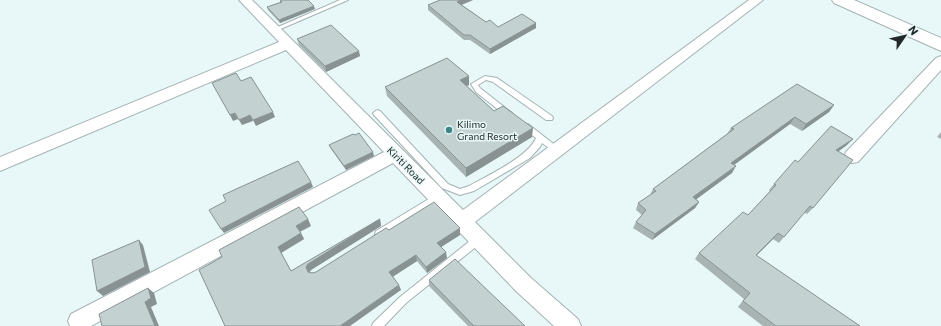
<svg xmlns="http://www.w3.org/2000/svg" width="941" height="326" font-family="Commissioner,sans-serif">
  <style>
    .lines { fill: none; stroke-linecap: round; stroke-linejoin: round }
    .service-casing { stroke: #a4b2b3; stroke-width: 2 }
    .minor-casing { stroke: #a4b2b3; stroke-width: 2 }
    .trunk-casing { stroke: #a4b2b3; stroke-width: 2 }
    .service { fill: #fff; fill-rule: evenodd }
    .minor { fill: #fff; fill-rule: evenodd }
    .trunk { fill: #fff; fill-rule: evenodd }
    .wall { fill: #a8b4b4 }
    .shaded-wall { fill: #889292 }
    .building { fill: #c3d1d1; stroke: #889292 }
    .poi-dot { fill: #3c8588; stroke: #e8f7f7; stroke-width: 1.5 }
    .labels { text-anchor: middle; stroke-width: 3; stroke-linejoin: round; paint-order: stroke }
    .poi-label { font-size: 10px; fill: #222828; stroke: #e8f7f7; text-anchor: start }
    .street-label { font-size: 10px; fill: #222828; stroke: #e8f7f7 }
  </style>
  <rect width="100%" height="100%" fill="#e8f7f7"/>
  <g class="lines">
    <g class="service-casing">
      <path id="service" d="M 340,0 L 348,0 L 276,31 L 274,32 L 271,30 Z
        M 485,76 L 497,78 L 552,116 L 553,118 L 552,120 L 546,120 L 493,82 L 486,80 L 478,85 L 480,88 L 512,113 L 511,115 L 505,115 L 476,92 L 471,84 Z
        M 377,110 L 380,111 L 448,184 L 460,189 L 469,186 C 487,176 528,157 536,138 L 522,128 L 521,126 L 522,124 L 528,124 L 560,149 L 559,151 L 553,151 L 542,143 L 540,147 L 530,158 L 474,191 L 460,195 L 442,188 L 374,115 L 373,113 Z
        M 437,194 L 440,195 L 441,197 L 440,199 L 382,237 L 379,238 L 376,237 L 375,234 L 376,231 Z
        M 479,235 L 482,236 L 483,239 L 482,242 L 406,303 L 384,326 L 372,326 L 373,323 L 400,297 L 476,236 Z"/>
    </g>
    <g class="minor-casing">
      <path id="minor" d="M 239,0 L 252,0 L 463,210 L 749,0 L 763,0 L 475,222 L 531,278 L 578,319 L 581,326 L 554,326 L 517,292 L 393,163 L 91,326 L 70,326 L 68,321 L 71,314 L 384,152 L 286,50 L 0,171 L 0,157 L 279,42 Z
        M 941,56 L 941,70 L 858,162 L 852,163 L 846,162 L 844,157 L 846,152 L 936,58 Z"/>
    </g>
    <g class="trunk-casing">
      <path id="trunk" d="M 832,0 L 854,0 L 941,38 L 941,51 L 834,3 Z"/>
    </g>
    <use href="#service" class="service"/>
    <use href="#minor" class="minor"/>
    <use href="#trunk" class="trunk"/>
  </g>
  <path class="wall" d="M 440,0 L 473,0 L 462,5 L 486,22 L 498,27 L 536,23 L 536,28 L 490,54 L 470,40 L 464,40 L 428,10 L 428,5 Z
    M 280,1 L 315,9 L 280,23 L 268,10 L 267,7 L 281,2 Z
    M 297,39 L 360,56 L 326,72 L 299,45 Z
    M 469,76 L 469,85 L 466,86 L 494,111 L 532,137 L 466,177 L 387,96 L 385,87 Z
    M 834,105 L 829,112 L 802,131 L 790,124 L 734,165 L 732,173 L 696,199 L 699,202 L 695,208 L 652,240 L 633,228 L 636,222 L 642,215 L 636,210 L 638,203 L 650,195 L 653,189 L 727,134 L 731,128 Z
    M 941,132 L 941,139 L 937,137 Z
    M 329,145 L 374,156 L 346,170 L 331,149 Z
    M 847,145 L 838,152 L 813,208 L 807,214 L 804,212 L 779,243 L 773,239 L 756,256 L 860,326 L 763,326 L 738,307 L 744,299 L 695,259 L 699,253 L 748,215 L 770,191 L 769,190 L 774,184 L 798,162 Z
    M 380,219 L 381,226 L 311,270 L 309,272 L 312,273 L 316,272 L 389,230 L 460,235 L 441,247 L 447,258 L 427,273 L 417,261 L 393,276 L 401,290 L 199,270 L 311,226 L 300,232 L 304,239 L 281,253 L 291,271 Z
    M 429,280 L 525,326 L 468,326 L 429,286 Z"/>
  <path class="shaded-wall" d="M 461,0 L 473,0 L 458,6 L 457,2 Z
    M 314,6 L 315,9 L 280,23 L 279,20 Z
    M 536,23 L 536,28 L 490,54 L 490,49 Z
    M 359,51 L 360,56 L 326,72 L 325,66 Z
    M 469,76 L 469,85 L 460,89 L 460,80 Z
    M 834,105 L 829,112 L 802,131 L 806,124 Z
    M 273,112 L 275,117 L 256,126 L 253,120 Z
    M 235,113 L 238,119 L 233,121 L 230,115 Z
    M 250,115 L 253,121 L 242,125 L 239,120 Z
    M 795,117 L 790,124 L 727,170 L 731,163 Z
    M 533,128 L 532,137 L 466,177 L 466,168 Z
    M 853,139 L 847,145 L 830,157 L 836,150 Z
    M 373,152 L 374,156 L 346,170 L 344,166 Z
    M 736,166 L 732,173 L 690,204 L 693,197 Z
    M 311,182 L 313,187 L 224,233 L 221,229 Z
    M 699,202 L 695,208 L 652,240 L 655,234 Z
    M 308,219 L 311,226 L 299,232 L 296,226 Z
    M 380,219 L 381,226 L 311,270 L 309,273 L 306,267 L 308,264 Z
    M 460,228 L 460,235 L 438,249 L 437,243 Z
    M 301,233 L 304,239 L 281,253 L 278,247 Z
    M 778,233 L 773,239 L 751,261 L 756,255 Z
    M 139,240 L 143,245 L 150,272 L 103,296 L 97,291 Z
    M 446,252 L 447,258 L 427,273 L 426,267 Z
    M 416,255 L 417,261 L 391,278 L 389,272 Z
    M 399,285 L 401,290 L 350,326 L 340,326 Z
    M 148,288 L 154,293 L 157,304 L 151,307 L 159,326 L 155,326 L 145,302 Z"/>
  <path class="building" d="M 282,0 L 308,0 L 314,6 L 279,20 L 267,7 L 282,2 L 280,1 Z
    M 440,0 L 461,0 L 457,2 L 486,22 L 490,20 L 498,27 L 522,14 L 536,23 L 490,49 L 470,35 L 464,35 L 428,5 Z
    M 331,25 L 359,51 L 325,66 L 297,39 Z
    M 447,58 L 469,76 L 460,80 L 494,111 L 503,106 L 533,128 L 466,168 L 385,87 Z
    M 236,73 L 241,81 L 251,77 L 273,112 L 253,120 L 250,115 L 239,120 L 235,113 L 230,115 L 212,83 Z
    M 797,84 L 834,105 L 806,124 L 795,117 L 731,163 L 736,166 L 693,197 L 699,202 L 655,234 L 636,222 L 646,210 L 638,203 L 656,191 L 653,189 L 734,129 L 731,128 Z
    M 831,126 L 853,139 L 836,150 L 853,160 L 813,208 L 810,206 L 784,237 L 778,233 L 756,255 L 860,326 L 776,326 L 743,301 L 750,293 L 699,253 L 743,212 L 748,215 L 776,185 L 774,184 L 795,160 L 798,162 Z
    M 359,133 L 373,152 L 344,166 L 329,145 L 353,134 L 355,135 Z
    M 298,161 L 311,182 L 221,229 L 209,210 L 226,201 L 223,195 Z
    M 434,202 L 460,228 L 437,243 L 446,252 L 426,267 L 416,255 L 389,272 L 399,285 L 340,326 L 225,326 L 199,270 L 222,257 L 219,250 L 299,207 L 308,219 L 296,226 L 301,233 L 278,247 L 291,271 L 380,219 L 308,264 L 306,267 L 308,272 L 312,273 L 316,272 L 386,228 L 389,230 Z
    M 139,240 L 145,267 L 97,291 L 92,260 Z
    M 455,259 L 525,326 L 474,326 L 429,280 Z
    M 148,288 L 151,298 L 145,302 L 155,326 L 102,326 L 99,314 Z"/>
  <circle class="poi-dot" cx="449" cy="130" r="4"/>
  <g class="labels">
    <g class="poi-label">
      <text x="457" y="128">Kilimo<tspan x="457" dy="12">Grand Resort</tspan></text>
    </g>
    <g class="street-label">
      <text transform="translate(406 165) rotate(45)" y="4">Kiriti Road</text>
    </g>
  </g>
  <g transform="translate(905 36) rotate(56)" stroke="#e8f7f7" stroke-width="3" paint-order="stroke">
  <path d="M0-3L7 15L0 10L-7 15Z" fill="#222828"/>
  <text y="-6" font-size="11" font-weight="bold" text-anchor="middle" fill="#222828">N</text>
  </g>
</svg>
